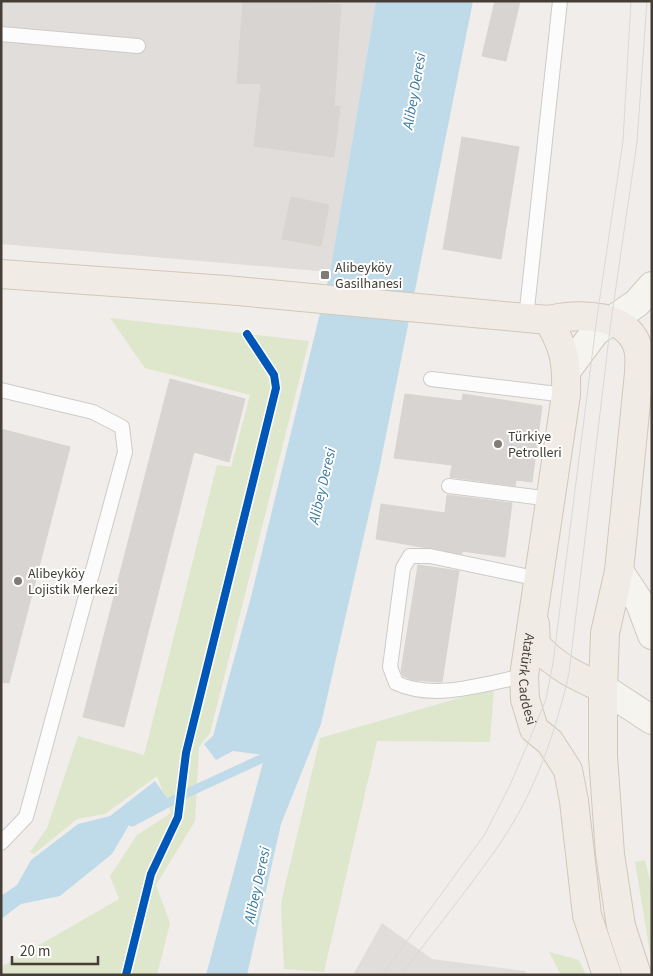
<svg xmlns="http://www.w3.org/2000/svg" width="653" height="976" font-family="'Source Sans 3',sans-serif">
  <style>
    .industrial { fill: #e1ddda }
    .green { fill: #dee7cc }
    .water { fill: #bfdbe9 }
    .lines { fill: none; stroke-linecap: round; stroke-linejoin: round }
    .stream { stroke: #bfdbe9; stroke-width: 9 }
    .building { fill: #d8d4d1; stroke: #d8d4d0 }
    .service-casing { stroke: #cdcbc8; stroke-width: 16 }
    .secondary-casing { stroke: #cec9c1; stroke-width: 30 }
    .primary-casing { stroke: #d0c8b9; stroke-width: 30 }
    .service { stroke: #fdfcfc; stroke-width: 14 }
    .secondary { stroke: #f6f4ef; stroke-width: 28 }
    .primary { stroke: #f0ece5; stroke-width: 28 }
    .tram { stroke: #d9d9d8; stroke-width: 1 }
    .cycleway-casing { stroke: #fff; stroke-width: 11 }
    .cycleway { stroke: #0057b8; stroke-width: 8 }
    .poi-dot { fill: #807b76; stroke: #fff; stroke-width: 2 }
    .labels { text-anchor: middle; stroke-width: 4; stroke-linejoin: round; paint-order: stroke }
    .poi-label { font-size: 14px; fill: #443e37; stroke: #fff; text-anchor: start }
    .street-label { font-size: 14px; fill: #443e37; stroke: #fff }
    .water-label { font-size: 15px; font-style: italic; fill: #39799e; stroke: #fff }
  </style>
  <rect width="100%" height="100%" fill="#f0edea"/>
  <path class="industrial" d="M 1,1 L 376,1 L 330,272 L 1,244 Z
    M 382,923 L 432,959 L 525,971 L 528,975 L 353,975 Z"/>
  <path class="green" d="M 110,318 L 309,341 L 210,733 L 199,747 L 195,821 L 156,885 L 170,923 L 157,975 L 1,975 L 1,967 L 119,899 L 110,876 L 137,835 L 171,813 L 157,776 L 105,814 L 77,819 L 34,854 L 30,852 L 47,828 L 78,736 L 144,755 L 217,465 L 231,467 L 250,395 L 145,368 Z
    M 494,688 L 490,742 L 377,741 L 324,972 L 284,969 L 281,903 L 320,738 Z
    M 645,860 L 652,889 L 652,965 L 635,862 Z
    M 549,952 L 579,960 L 586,975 L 561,975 Z"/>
  <path class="water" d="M 376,1 L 473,1 L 379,470 L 321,724 L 281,824 L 247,975 L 206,975 L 265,755 L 233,751 L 216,760 L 204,744 L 213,736 L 251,597 L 330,272 Z
    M 155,781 L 167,798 L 129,825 L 112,854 L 60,896 L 21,904 L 1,919 L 1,896 L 17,885 L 31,860 L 78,824 L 110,816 Z"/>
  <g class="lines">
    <path class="stream" d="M 132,822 L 183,795 L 276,752"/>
  </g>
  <path class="building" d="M 243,1 L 294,1 L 341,5 L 334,106 L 340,107 L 334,157 L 254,146 L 261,84 L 237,83 Z
    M 495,1 L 520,1 L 506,61 L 482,56 Z
    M 462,137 L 519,147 L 501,259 L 443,249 Z
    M 291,197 L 329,205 L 321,246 L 282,239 Z
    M 170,379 L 245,399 L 229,462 L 194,452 L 124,727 L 83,717 Z
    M 405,394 L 462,401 L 463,394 L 542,406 L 532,482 L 516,480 L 515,486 L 450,477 L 452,465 L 394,458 Z
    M 1,429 L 70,447 L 9,683 L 1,682 Z
    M 447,495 L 512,503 L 505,557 L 462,551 L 462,554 L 376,539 L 381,504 L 445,513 Z
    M 418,565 L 459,571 L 442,682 L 413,680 L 403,676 L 401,671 Z"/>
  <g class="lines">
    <g class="service-casing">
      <path id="service" d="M 1,34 L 138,46
        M 526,318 L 560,1
        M 431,379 L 566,395
        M 1,390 L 93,412 L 122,427 L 125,452 L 26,817 L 1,843
        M 449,486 L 551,499
        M 524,676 C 483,684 435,701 396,683 L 390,667 L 403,568 L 410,556 L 430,556 L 539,579"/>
    </g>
    <g class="secondary-casing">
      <path id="secondary" d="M 567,370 L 595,332 L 637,303 L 652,286
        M 619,571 L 640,603 L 652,635
        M 603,688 L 652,720"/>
    </g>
    <g class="primary-casing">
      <g id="primary">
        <path d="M 1,274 L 226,290 L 548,320 C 579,313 633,312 639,353 C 640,359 639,366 639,373 L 619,571 L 605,633 L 603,688 L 603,756 L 610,854 L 621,926 L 637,975"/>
        <path id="s1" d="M 548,320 C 565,348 567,363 566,395 L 524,676 L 525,699 L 534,729 L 550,742 L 568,770 L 574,801 L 587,915 L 607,975"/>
        <path d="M 535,624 L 536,645 C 557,667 575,676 603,688"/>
      </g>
    </g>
    <use href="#service" class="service"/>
    <use href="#secondary" class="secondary"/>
    <use href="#primary" class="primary"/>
    <path class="tram" d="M 382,975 L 485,834 L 510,785 L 534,729 L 546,699 L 553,663 L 597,317 L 623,141 L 631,1
      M 401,975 C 434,931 470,887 501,842 C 535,792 556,731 569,673 L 611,321 L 637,142 L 647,1"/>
    <g class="cycleway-casing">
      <path id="cycleway" d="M 126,975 L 151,874 L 178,817 L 186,753 L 276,388 L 274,375 L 247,334"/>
    </g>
    <use href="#cycleway" class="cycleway"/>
  </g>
  <g class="poi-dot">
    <rect x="320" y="270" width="10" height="10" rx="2.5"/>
    <circle cx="498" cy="444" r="5"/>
    <circle cx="18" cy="581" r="5"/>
  </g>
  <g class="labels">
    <g class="poi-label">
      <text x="335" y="272">Alibeyköy<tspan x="335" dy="16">Gasilhanesi</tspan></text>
      <text x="508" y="441">Türkiye<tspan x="508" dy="16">Petrolleri</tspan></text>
      <text x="28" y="578">Alibeyköy<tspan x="28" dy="16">Lojistik Merkezi</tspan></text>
    </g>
    <g class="street-label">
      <text dy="5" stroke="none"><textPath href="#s1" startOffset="366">Atatürk Caddesi</textPath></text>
    </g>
    <g class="water-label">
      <text transform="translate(414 91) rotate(-80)" y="5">Alibey Deresi</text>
      <text transform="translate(322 486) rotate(-77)" y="5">Alibey Deresi</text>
      <text transform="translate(257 885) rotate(-78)" y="5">Alibey Deresi</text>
    </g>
  </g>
  <rect width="653" height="976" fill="none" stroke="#443e37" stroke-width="5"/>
  <path d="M12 956v8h86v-8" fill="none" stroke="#443e37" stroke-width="2.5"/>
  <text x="20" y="956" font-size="15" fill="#443e37" stroke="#ffffff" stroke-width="4" paint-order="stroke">20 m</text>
</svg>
